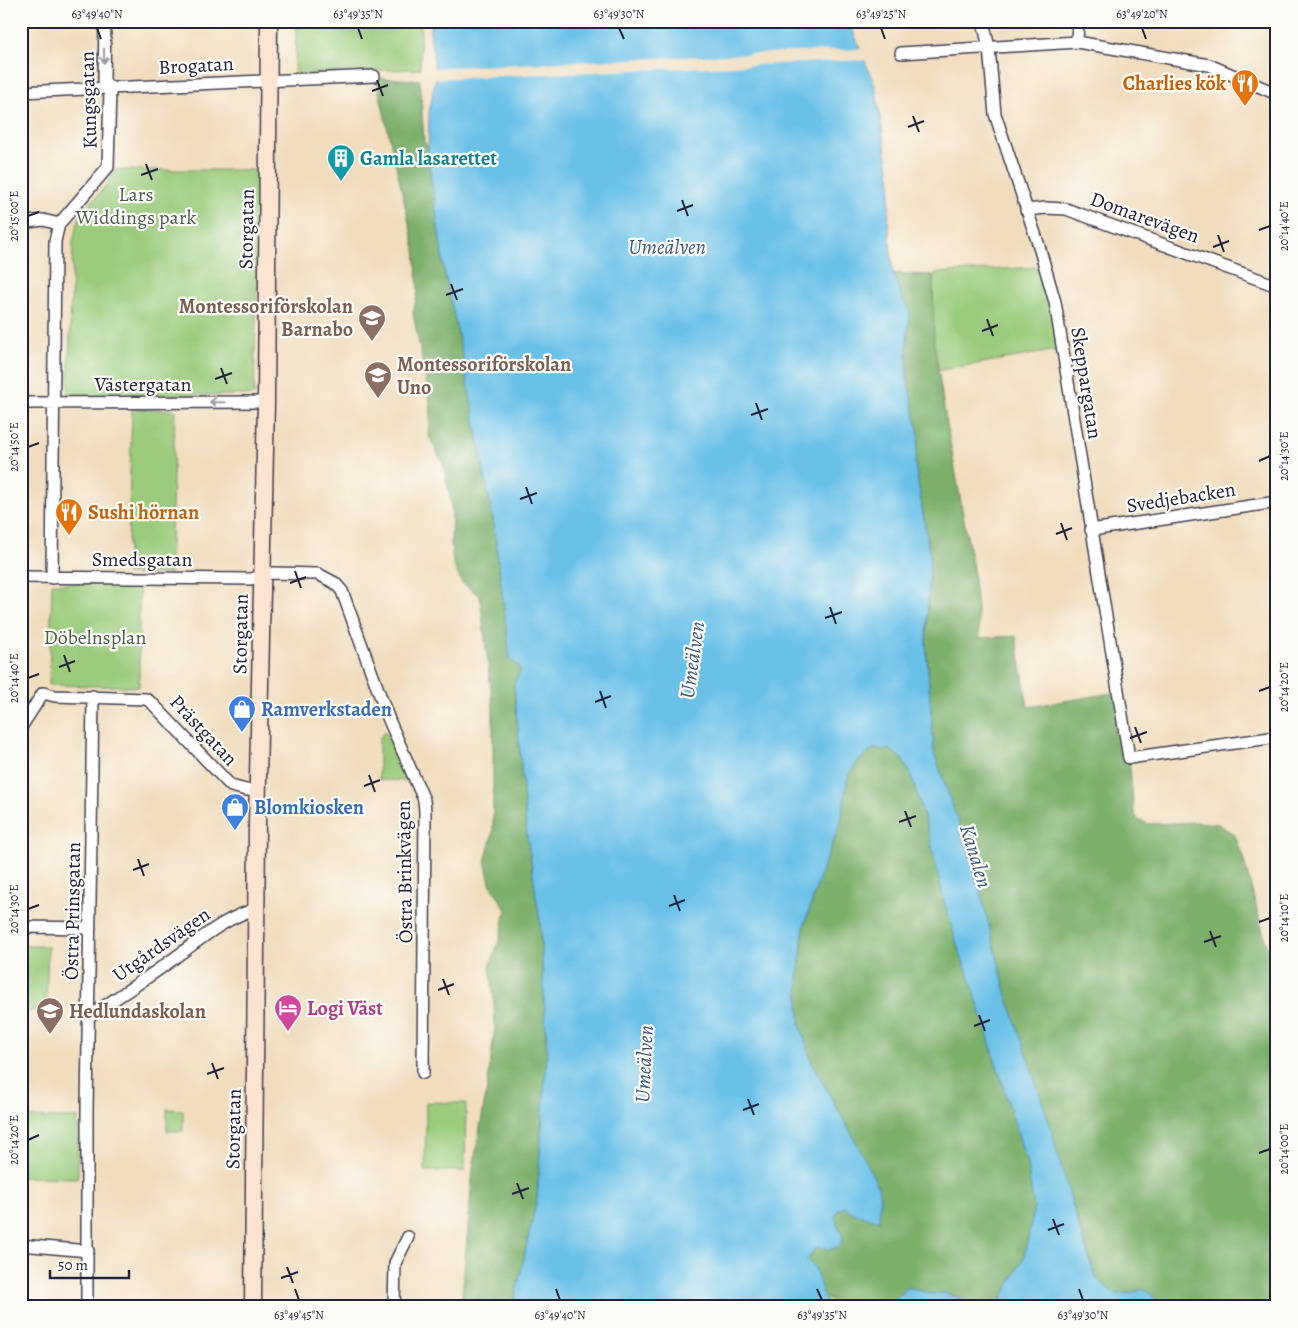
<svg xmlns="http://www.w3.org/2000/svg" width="1298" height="1328" font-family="Alegreya,serif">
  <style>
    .green { fill: #9acb7b; stroke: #5e765b }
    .forest { fill: #7baf6b; stroke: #4e6853 }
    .water { fill: #6bc1e8; stroke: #467292 }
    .pier { fill: #f1ddbd }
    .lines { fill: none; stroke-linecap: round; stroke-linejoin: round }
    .street-casing { stroke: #413e4e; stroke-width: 14 }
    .secondary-casing { stroke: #413e4e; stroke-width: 19 }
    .street { stroke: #fff; stroke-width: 11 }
    .secondary { stroke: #fde4d1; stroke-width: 16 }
    .oneway { stroke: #9c9ca7 }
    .ticks { fill: none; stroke: #22223b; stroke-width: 2 }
    .labels { text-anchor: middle; stroke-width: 4.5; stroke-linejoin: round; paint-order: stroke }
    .street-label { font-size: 20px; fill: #22223b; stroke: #fdfcf7 }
    .food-label { font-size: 20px; font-weight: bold; fill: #c56008; stroke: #fdfcf7; text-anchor: end }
    .culture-label { font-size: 20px; font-weight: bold; fill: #0d838f; stroke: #fdfcf7; text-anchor: start }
    .park-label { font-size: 20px; fill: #4c5d51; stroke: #fdfcf7 }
    .education-label { font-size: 20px; font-weight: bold; fill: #785e54; stroke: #fdfcf7; text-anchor: start }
    .shop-label { font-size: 20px; font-weight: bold; fill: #366cbe; stroke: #fdfcf7; text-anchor: start }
    .hotel-label { font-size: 20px; font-weight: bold; fill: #b23c85; stroke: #fdfcf7; text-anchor: start }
    .water-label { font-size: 21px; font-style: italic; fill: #3c5a78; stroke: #fdfcf7 }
    .neatline { fill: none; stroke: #22223b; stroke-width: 2 }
    .ticks-label { font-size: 12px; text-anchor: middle; fill: #22223b }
  </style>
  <rect width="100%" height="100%" fill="#fdfcf7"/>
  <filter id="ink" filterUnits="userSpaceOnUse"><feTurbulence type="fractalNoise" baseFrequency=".02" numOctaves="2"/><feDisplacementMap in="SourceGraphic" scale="10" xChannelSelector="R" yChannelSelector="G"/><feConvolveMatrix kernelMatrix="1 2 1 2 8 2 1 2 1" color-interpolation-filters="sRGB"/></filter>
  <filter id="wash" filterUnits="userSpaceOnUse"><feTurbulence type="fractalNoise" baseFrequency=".0096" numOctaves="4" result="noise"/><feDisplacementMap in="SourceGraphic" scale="20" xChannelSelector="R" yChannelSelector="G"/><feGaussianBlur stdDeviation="1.12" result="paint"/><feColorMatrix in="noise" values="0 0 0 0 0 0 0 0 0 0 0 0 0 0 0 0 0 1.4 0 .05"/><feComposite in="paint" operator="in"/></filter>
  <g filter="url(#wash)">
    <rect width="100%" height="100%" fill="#f1ddbd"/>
    <path class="green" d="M 296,21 L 421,21 L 420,69 L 295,74 Z
      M 114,170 L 264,170 L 258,236 L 254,395 L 68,396 L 73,242 C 75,233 76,223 81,215 C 92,199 107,189 114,170 Z
      M 1039,267 L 1051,306 L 1058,350 L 923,373 L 923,337 L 935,273 Z
      M 132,409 L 175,410 L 170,574 L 127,574 Z
      M 52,583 L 139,584 L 139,687 L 49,685 Z
      M 384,732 L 386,733 L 408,781 L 379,780 L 379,739 Z
      M 21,946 L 48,946 L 46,1008 L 21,1013 Z
      M 426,1102 L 466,1103 L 465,1171 L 425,1171 Z
      M 167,1109 L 183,1110 L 183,1131 L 167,1131 Z
      M 21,1117 L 78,1118 L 78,1178 L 21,1177 Z
      M 823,1297 L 849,1303 L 876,1305 L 873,1307 L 827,1307 Z"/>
    <path class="forest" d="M 376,78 L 420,80 L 424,142 L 427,146 L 444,270 L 462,352 L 494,525 L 510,659 L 519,666 L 520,673 L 514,685 L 527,835 L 540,922 L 547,1050 L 537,1199 L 513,1307 L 461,1307 L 473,1168 L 488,1082 L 495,1027 L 494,1001 L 490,966 L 500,938 L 506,910 L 490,883 L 485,861 L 493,832 L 493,707 L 480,596 L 462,583 L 453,564 L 451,541 L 452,511 L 444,466 L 429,436 L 431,407 L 413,313 L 418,291 L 415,249 Z
      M 893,273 L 933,275 L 934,343 L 944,408 L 973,569 L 980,638 L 1016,636 L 1028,707 L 1118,692 L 1129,758 L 1134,812 L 1138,820 L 1148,824 L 1196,822 L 1218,824 L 1235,835 L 1243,857 L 1277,985 L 1277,1307 L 1166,1307 L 1144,1289 L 1132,1293 L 1115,1294 L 1096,1278 L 1007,996 L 974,867 L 934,753 L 926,644 L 930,556 L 915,464 L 919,435 L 907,377 L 907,341 L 910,312 L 902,298 Z
      M 873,749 L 891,750 L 902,759 L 912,777 L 928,830 L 944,900 L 958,948 L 973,987 L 1027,1164 L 1034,1208 L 1030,1229 L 1024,1258 L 997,1307 L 965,1307 L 962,1299 L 945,1293 L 931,1294 L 908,1287 C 903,1292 900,1297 894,1301 C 875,1311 842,1302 823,1297 L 815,1268 L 807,1260 L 817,1247 L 832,1249 L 843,1238 L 835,1217 L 838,1210 L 846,1207 C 853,1215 868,1217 879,1220 L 855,1140 L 812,1063 L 800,1024 L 798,979 L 804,926 L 824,864 L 841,822 L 848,776 L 858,761 Z"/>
    <path class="water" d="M 431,21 L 849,21 L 875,86 L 891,182 L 888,221 L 893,273 L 902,298 L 910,312 L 907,341 L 907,377 L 919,435 L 915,464 L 930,556 L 926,644 L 934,753 L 974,867 L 1007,996 L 1047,1116 L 1083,1241 L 1096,1278 L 1115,1294 L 1132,1293 L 1144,1289 L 1166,1307 L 997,1307 L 1024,1258 L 1034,1208 L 1027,1164 L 973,987 L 958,948 L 944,900 L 928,830 L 912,777 L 902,759 L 891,750 L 874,749 L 858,761 L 848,776 L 841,822 L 824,864 L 804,926 L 798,979 L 800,1024 L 812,1063 L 855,1140 L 878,1186 L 880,1200 L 879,1221 C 867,1216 853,1216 846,1207 L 838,1210 L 835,1217 L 843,1238 L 840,1246 L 832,1249 L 817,1247 L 807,1260 L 815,1268 L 827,1307 L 513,1307 L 537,1199 L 547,1050 L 540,922 L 527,835 L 514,684 L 520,672 L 519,666 L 510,659 L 494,525 L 462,352 L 444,270 L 428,154 L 429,113 L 436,76 L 430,32 Z
      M 908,1287 L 931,1294 L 945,1293 L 962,1299 L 965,1307 L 873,1307 L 891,1302 L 899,1297 Z"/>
    <path class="pier" d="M 863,49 L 867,60 L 433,79 L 432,68 Z"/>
  </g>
  <g filter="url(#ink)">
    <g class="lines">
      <g class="street-casing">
        <path id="street" d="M 983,21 L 989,48 L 995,114 L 1038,243 L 1055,302 L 1129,758 L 1277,737
          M 1077,42 L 1078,21
          M 901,53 L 1077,42 L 1209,65 L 1277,94
          M 21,92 L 374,76
          M 1026,210 L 1046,208 L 1066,209 L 1277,286
          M 21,223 L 43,220 L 59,224
          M 21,403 L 266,402
          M 1091,530 L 1277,502
          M 21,577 L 251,579 L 272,573 L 318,574 L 335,583 L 342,591 L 346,602 L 389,720 L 424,800 L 425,811 L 423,1073
          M 52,578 L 55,241 L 59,224 L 108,167 L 110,89 L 104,81 L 105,21
          M 21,727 L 43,693 L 55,696 L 146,699 L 152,703 L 231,786 L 246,790 L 258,790
          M 21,927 L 90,928
          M 90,1016 C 116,998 143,981 169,962 C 196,943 224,917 257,909
          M 21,1245 L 88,1251
          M 87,1307 L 87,1111 L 93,696
          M 394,1307 L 395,1263 L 408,1237"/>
      </g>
      <g class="secondary-casing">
        <path id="secondary" d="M 253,1307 L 257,825 L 266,402 L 269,21"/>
      </g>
      <use href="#street" class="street"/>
      <use href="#secondary" class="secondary"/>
    </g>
    <defs><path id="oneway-shaft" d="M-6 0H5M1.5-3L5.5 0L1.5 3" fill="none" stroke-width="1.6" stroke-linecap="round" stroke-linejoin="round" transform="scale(1.25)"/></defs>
    <g class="oneway">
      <use href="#oneway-shaft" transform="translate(104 56) rotate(91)"/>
      <use href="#oneway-shaft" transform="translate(217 402) rotate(-179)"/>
    </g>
  </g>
  <path class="ticks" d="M 97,28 L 101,39M 358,28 L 362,39M 619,28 L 624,39M 881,28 L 885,39M 1142,28 L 1146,39M 377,80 L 383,96M 372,91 L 388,85M 913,116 L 919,132M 908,127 L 924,121M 146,164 L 152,180M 141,175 L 158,169M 682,200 L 688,216M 677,211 L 693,205M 28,216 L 39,212M 1259,230 L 1270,226M 1218,235 L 1224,252M 1213,247 L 1229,241M 451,284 L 457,300M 446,295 L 463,289M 987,319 L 993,336M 982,331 L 998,325M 221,368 L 227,384M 215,379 L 232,373M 756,403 L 762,420M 751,415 L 768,409M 28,447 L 39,443M 1259,461 L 1270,456M 526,487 L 532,504M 520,499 L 537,493M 1061,523 L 1067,540M 1056,534 L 1072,528M 295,571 L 301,588M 290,583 L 306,577M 830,607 L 836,624M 825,618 L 842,612M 64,655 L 70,672M 59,667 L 75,661M 28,678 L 39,674M 600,691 L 606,708M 1259,691 L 1270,687M 595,702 L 611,696M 1135,727 L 1141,743M 1130,738 L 1147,732M 369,775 L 375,792M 364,786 L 380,780M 905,811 L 911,827M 899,822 L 916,816M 138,859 L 144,876M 133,870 L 149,864M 674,895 L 680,911M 669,906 L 685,900M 28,909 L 39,905M 1259,922 L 1270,918M 1210,931 L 1216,947M 1204,942 L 1221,936M 443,979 L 449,995M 438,990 L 454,984M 979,1015 L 985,1031M 974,1026 L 990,1020M 212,1063 L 218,1079M 207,1074 L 224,1068M 748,1099 L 754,1115M 743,1110 L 759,1104M 28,1140 L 39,1135M 1259,1153 L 1270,1149M 517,1183 L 523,1199M 512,1194 L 529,1188M 1053,1219 L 1059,1235M 1048,1230 L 1064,1224M 287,1267 L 293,1283M 281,1278 L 298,1272M 295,1289 L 299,1300M 556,1289 L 560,1300M 817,1289 L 822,1300M 1079,1289 L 1083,1300"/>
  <defs>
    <g id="restaurant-pin" transform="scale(1.4375)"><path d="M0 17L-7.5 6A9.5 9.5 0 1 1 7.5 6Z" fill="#e8710a" stroke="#fdfcf7"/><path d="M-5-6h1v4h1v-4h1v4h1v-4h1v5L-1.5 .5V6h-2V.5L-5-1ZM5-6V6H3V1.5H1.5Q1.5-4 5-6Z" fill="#fff"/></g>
    <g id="building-pin" transform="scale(1.4375)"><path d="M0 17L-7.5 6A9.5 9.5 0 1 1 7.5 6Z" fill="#0f9aa8" stroke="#fdfcf7"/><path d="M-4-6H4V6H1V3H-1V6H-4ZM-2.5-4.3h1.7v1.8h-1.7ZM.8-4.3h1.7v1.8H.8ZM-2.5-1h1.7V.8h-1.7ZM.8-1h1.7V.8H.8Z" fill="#fff"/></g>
    <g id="school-pin" transform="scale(1.4375)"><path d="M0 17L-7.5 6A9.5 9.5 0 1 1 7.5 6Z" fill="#8d6e63" stroke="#fdfcf7"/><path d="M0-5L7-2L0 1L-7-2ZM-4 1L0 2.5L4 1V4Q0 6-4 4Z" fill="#fff"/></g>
    <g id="shop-pin" transform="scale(1.4375)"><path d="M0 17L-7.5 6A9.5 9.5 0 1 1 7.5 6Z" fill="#3f7fe0" stroke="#fdfcf7"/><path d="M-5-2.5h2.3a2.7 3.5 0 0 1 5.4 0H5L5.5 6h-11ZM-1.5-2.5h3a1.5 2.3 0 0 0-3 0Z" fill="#fff"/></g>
    <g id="hotel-pin" transform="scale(1.4375)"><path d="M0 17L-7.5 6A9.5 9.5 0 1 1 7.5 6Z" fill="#d1479c" stroke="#fdfcf7"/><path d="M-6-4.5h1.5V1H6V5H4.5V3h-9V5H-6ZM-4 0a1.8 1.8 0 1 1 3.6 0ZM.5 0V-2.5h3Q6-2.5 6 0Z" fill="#fff"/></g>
  </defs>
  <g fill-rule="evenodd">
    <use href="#restaurant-pin" x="1245" y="83"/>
    <use href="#building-pin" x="341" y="158"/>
    <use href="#school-pin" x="372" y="318"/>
    <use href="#school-pin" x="378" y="375"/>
    <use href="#restaurant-pin" x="69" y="512"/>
    <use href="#shop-pin" x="242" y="709"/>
    <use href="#shop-pin" x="235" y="807"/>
    <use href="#hotel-pin" x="288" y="1008"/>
    <use href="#school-pin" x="50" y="1011"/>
  </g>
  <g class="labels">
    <g class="street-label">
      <text transform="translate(196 65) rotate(-3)" y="7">Brogatan</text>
      <text transform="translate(88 100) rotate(-92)" y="7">Kungsgatan</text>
      <text transform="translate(1145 217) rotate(20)" y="7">Domarevägen</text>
      <text transform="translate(246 229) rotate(-89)" y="7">Storgatan</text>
      <text transform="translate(1087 383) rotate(81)" y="7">Skeppargatan</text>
      <text x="143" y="391">Västergatan</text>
      <text transform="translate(1181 497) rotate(-9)" y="7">Svedjebacken</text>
      <text x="142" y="566">Smedsgatan</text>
      <text transform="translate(240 634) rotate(-89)" y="7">Storgatan</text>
      <text transform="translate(204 730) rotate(47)" y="7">Prästgatan</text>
      <text transform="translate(404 872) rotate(-91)" y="7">Östra Brinkvägen</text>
      <text transform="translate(72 911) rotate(-89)" y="7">Östra Prinsgatan</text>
      <text transform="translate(161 944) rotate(-35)" y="7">Utgårdsvägen</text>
      <text transform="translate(233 1129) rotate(-89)" y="7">Storgatan</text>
    </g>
    <g class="food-label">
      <text x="1226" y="90">Charlies kök</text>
      <text x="88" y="519" text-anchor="start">Sushi hörnan</text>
    </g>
    <g class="culture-label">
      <text x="360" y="165">Gamla lasarettet</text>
    </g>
    <g class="park-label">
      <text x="136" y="201">Lars<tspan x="136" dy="23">Widdings park</tspan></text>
      <text x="95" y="644">Döbelnsplan</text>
    </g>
    <g class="education-label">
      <text x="353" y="313" text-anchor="end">Montessoriförskolan<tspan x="353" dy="23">Barnabo</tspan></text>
      <text x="397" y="371">Montessoriförskolan<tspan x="397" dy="23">Uno</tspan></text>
      <text x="69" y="1018">Hedlundaskolan</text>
    </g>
    <g class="shop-label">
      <text x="261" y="716">Ramverkstaden</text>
      <text x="254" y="814">Blomkiosken</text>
    </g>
    <g class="hotel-label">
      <text x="307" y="1015">Logi Väst</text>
    </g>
    <g class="water-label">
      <text x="667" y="254">Umeälven</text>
      <text transform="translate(692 660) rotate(-82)" y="7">Umeälven</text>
      <text transform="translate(976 856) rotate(73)" y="7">Kanalen</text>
      <text transform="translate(644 1064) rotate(-87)" y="7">Umeälven</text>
    </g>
  </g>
  <rect width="1298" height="1328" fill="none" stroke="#fdfcf7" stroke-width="55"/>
  <path d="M50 1270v8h79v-8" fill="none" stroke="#22223b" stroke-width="2.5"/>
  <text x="58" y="1270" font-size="15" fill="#22223b" stroke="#fdfcf7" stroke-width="4" paint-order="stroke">50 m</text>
  <rect x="28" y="28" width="1242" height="1272" class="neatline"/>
  <g class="ticks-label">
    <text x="97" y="18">63°49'40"N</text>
    <text x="358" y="18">63°49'35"N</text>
    <text x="619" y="18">63°49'30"N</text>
    <text x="881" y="18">63°49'25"N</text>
    <text x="1142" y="18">63°49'20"N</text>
    <text transform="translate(14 216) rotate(-90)" y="4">20°15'00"E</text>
    <text transform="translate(1284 226) rotate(-90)" y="4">20°14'40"E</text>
    <text transform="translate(14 447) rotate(-90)" y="4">20°14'50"E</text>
    <text transform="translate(1284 456) rotate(-90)" y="4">20°14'30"E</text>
    <text transform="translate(14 678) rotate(-90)" y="4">20°14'40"E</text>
    <text transform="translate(1284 687) rotate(-90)" y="4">20°14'20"E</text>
    <text transform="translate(14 909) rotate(-90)" y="4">20°14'30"E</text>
    <text transform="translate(1284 918) rotate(-90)" y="4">20°14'10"E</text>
    <text transform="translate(14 1140) rotate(-90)" y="4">20°14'20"E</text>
    <text transform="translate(1284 1149) rotate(-90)" y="4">20°14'00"E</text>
    <text x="299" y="1319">63°49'45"N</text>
    <text x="560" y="1319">63°49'40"N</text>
    <text x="822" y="1319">63°49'35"N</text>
    <text x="1083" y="1319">63°49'30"N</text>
  </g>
</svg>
